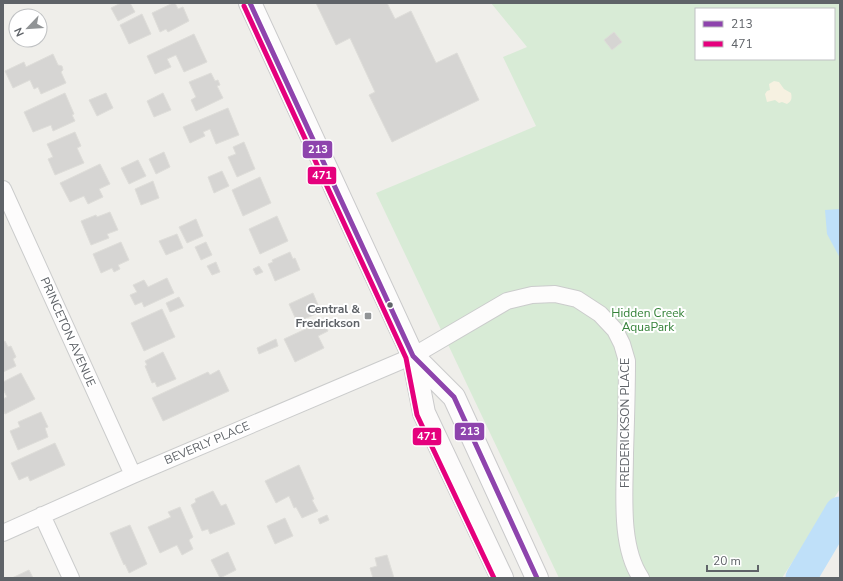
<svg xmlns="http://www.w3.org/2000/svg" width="843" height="581" font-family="'Nunito Sans',sans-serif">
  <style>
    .green { fill: #d8ebd6; fill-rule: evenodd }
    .sand { fill: #f6f1e1 }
    .water { fill: #bfe0f9 }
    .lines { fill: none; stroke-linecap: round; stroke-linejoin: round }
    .river { stroke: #bfe0f9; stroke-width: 31 }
    .building { fill: #d6d5d3; stroke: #deddd9 }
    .street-casing { stroke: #cbcccc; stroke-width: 18 }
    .secondary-casing { stroke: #cacacb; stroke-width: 24 }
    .street { stroke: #fdfcfc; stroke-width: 16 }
    .secondary { stroke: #fdfcfc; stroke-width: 22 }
    .bus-1-casing { stroke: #fff; stroke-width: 8 }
    .bus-2-casing { stroke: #fff; stroke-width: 8 }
    .bus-1 { stroke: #8e44ad; stroke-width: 5 }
    .bus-2 { stroke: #e5007d; stroke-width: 5 }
    .bus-dot { fill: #5f6368; stroke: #fff; stroke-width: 1.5 }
    .poi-dot { fill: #919496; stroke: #fff; stroke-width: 1.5 }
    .labels { text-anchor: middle; stroke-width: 4; stroke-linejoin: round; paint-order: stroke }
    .poi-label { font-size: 12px; font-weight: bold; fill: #5f6368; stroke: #fff; text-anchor: end }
    .park-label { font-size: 12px; fill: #348238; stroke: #fff }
    .street-label { font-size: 12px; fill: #5f6368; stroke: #fff }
    .line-badge { stroke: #fff; stroke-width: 1.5 }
    .badge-label { font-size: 11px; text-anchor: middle; font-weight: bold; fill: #fff }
  </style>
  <rect width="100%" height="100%" fill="#efeeea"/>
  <path class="green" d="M 491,3 L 840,3 L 840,489 L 782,578 L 559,578 L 376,193 L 536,126 L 503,57 L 527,47 ZM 696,9 L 834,9 L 834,59 L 696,59 Z"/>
  <path class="sand" d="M 774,81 L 779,82 L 784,89 L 791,93 C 792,98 792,101 787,104 L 782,102 L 779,103 L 775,100 L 767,102 L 765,94 L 767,91 L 770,90 L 769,84 Z"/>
  <path class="water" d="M 840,209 L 840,258 L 827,234 L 825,210 Z"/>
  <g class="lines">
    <path class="river" d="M 801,578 L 840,512"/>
  </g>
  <path class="building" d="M 121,3 L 130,3 L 135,12 L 118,21 L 111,8 Z
    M 173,3 L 175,3 L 178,9 L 183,7 L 189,21 L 168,32 L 166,29 L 160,32 L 152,13 Z
    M 316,3 L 387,3 L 395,19 L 411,11 L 436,63 L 457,53 L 479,100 L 392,142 L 369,95 L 375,92 L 350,38 L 336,45 Z
    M 142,14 L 151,34 L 129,44 L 120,25 Z
    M 614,32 L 622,42 L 612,50 L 604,40 Z
    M 194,34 L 207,62 L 184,72 L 176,55 L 167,59 L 171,67 L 155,74 L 147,56 Z
    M 53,54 L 58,65 L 62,66 L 63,70 L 61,72 L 66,83 L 41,94 L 38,87 L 34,89 L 30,80 L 13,88 L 5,71 L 24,62 L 26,67 Z
    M 211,73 L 215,81 L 218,80 L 220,85 L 217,86 L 223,98 L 196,111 L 191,100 L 196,97 L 189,82 Z
    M 65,93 L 74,114 L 72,115 L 75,121 L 53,131 L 51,125 L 33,132 L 24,112 Z
    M 106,93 L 113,108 L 97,116 L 89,100 Z
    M 163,93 L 171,110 L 154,117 L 147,101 Z
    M 228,108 L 239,135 L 216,144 L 210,129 L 203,132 L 205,136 L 190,143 L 183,127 Z
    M 75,132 L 81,146 L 77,148 L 84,163 L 55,175 L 48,159 L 53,157 L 47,144 Z
    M 244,142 L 255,169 L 237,177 L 228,157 L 236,154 L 233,147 Z
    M 164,152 L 170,167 L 156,174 L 149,159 Z
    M 138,160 L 146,176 L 129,184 L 121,168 Z
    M 100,164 L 110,184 L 99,189 L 103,197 L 88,204 L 84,196 L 70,202 L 60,183 Z
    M 222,171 L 229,186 L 214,193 L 208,177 Z
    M 260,177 L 271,203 L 243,216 L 232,190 Z
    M 153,181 L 159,198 L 141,205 L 135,189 Z
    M 110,212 L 118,230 L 107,234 L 109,238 L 91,245 L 81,221 L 96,215 L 97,217 Z
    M 277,216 L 288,241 L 260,254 L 249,229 Z
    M 196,219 L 203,236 L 187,243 L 179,227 Z
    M 177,234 L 183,248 L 166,255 L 159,241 Z
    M 121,242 L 129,260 L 118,265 L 120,269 L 114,272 L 112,268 L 101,273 L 93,254 Z
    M 206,242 L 212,255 L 201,260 L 195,247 Z
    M 290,252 L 293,259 L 295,258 L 300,270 L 275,281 L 268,264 L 273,262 L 272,260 Z
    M 216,262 L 220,272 L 212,275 L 207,266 Z
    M 259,266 L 263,272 L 256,275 L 253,269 Z
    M 167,278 L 174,293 L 144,307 L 142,302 L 135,305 L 130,295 L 137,292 L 133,285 L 144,280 L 148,287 Z
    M 313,293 L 321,312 L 297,322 L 289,304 Z
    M 179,297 L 184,306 L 170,312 L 166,303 Z
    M 162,309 L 175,337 L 144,351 L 131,323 Z
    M 323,321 L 328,331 L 318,336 L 324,348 L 295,362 L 284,339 Z
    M 276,339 L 278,346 L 259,354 L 257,348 Z
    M 5,341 L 8,347 L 11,346 L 16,357 L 13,359 L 16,366 L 3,372 L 3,342 Z
    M 163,352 L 176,379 L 157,387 L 155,382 L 152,383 L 145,366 L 147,365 L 145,361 Z
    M 219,370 L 229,391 L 163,421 L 152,398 L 208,372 L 210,375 Z
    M 21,373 L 35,399 L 5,414 L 3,410 L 3,399 L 7,397 L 3,389 L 3,382 Z
    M 41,412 L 48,427 L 45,428 L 48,437 L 18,450 L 10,431 L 20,427 L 18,422 Z
    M 55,443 L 65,465 L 30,481 L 28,476 L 19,480 L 11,463 Z
    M 299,465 L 314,499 L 312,500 L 318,511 L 302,518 L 296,507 L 294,508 L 289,496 L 276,503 L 265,481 Z
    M 213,491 L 221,506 L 226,504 L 235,524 L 210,534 L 208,529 L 202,531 L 191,505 L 196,502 L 195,499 Z
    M 180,507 L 193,537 L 189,540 L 193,549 L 182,555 L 177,545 L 160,553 L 148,527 L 171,517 L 168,512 Z
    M 327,515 L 329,520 L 320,524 L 318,519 Z
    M 285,518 L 293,536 L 275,544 L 267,526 Z
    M 130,525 L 147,564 L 129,573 L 125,564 L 124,565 L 110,533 Z
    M 228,552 L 236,570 L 220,578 L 211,560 Z
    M 387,555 L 394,578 L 373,578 L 370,568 L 377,566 L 375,558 Z
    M 29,570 L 33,578 L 12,578 Z"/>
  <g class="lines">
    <g class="street-casing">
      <path id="street" d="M 3,189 L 133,475
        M 42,515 L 71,578
        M 3,533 L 133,475 L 413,356 L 507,301 L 532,295 L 555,294 L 577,299 L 600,314 L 615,330 L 622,344 L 627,361 C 627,392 626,422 625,453 C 625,490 619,546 641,578"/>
    </g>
    <g class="secondary-casing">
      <path id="secondary" d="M 250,3 L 413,356 L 424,413 L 502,578
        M 413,356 L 454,397 L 537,578"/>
    </g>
    <use href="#street" class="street"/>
    <use href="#secondary" class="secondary"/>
    <g class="bus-1-casing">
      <path id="bus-1" d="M 250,3 L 413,356 L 454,397 L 537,578"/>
    </g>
    <g class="bus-2-casing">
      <path id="bus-2" d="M 244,6 L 406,358 L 417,415 L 494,578"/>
    </g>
    <use href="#bus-1" class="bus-1"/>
    <use href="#bus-2" class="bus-2"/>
  </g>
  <circle class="bus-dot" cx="390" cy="305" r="3.5"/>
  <rect class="poi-dot" x="364" y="312" width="8" height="8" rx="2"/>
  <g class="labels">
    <g class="poi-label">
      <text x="360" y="313">Central &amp;<tspan x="360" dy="14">Fredrickson</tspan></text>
    </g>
    <g class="park-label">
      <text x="648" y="317">Hidden Creek<tspan x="648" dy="14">AquaPark</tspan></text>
    </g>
    <g class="street-label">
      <text transform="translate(68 332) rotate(66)" y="4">PRINCETON AVENUE</text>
      <text transform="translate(625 423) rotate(-90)" y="4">FREDERICKSON PLACE</text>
      <text transform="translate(207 443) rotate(-23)" y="4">BEVERLY PLACE</text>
    </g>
  </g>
  <g class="line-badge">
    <rect x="302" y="140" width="31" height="19" rx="4" fill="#8e44ad"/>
    <rect x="307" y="166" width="30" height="19" rx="4" fill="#e5007d"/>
    <rect x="454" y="422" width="31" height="19" rx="4" fill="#8e44ad"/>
    <rect x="412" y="427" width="30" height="19" rx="4" fill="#e5007d"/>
  </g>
  <g class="badge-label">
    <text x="318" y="153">213</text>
    <text x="322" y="179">471</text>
    <text x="470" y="435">213</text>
    <text x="427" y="440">471</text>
  </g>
  <rect width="843" height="581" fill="none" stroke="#5f6368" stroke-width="8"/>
  <rect x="695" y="8" width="140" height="52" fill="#ffffff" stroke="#bfc1c3"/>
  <rect x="703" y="21" width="20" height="6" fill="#8e44ad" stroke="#bfc1c3"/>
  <text x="731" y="28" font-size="12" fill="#5f6368">213</text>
  <rect x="703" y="41" width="20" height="6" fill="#e5007d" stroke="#bfc1c3"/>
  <text x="731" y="48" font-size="12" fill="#5f6368">471</text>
  <g transform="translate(28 28) rotate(245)"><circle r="19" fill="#ffffff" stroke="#bfc1c3"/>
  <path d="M0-3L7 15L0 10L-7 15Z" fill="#919496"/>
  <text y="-6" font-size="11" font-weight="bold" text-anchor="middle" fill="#5f6368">N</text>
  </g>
  <path d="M707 565v6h51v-6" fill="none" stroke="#5f6368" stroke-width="2"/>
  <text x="713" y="565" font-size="12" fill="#5f6368" stroke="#ffffff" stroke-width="3" paint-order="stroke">20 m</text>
</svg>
